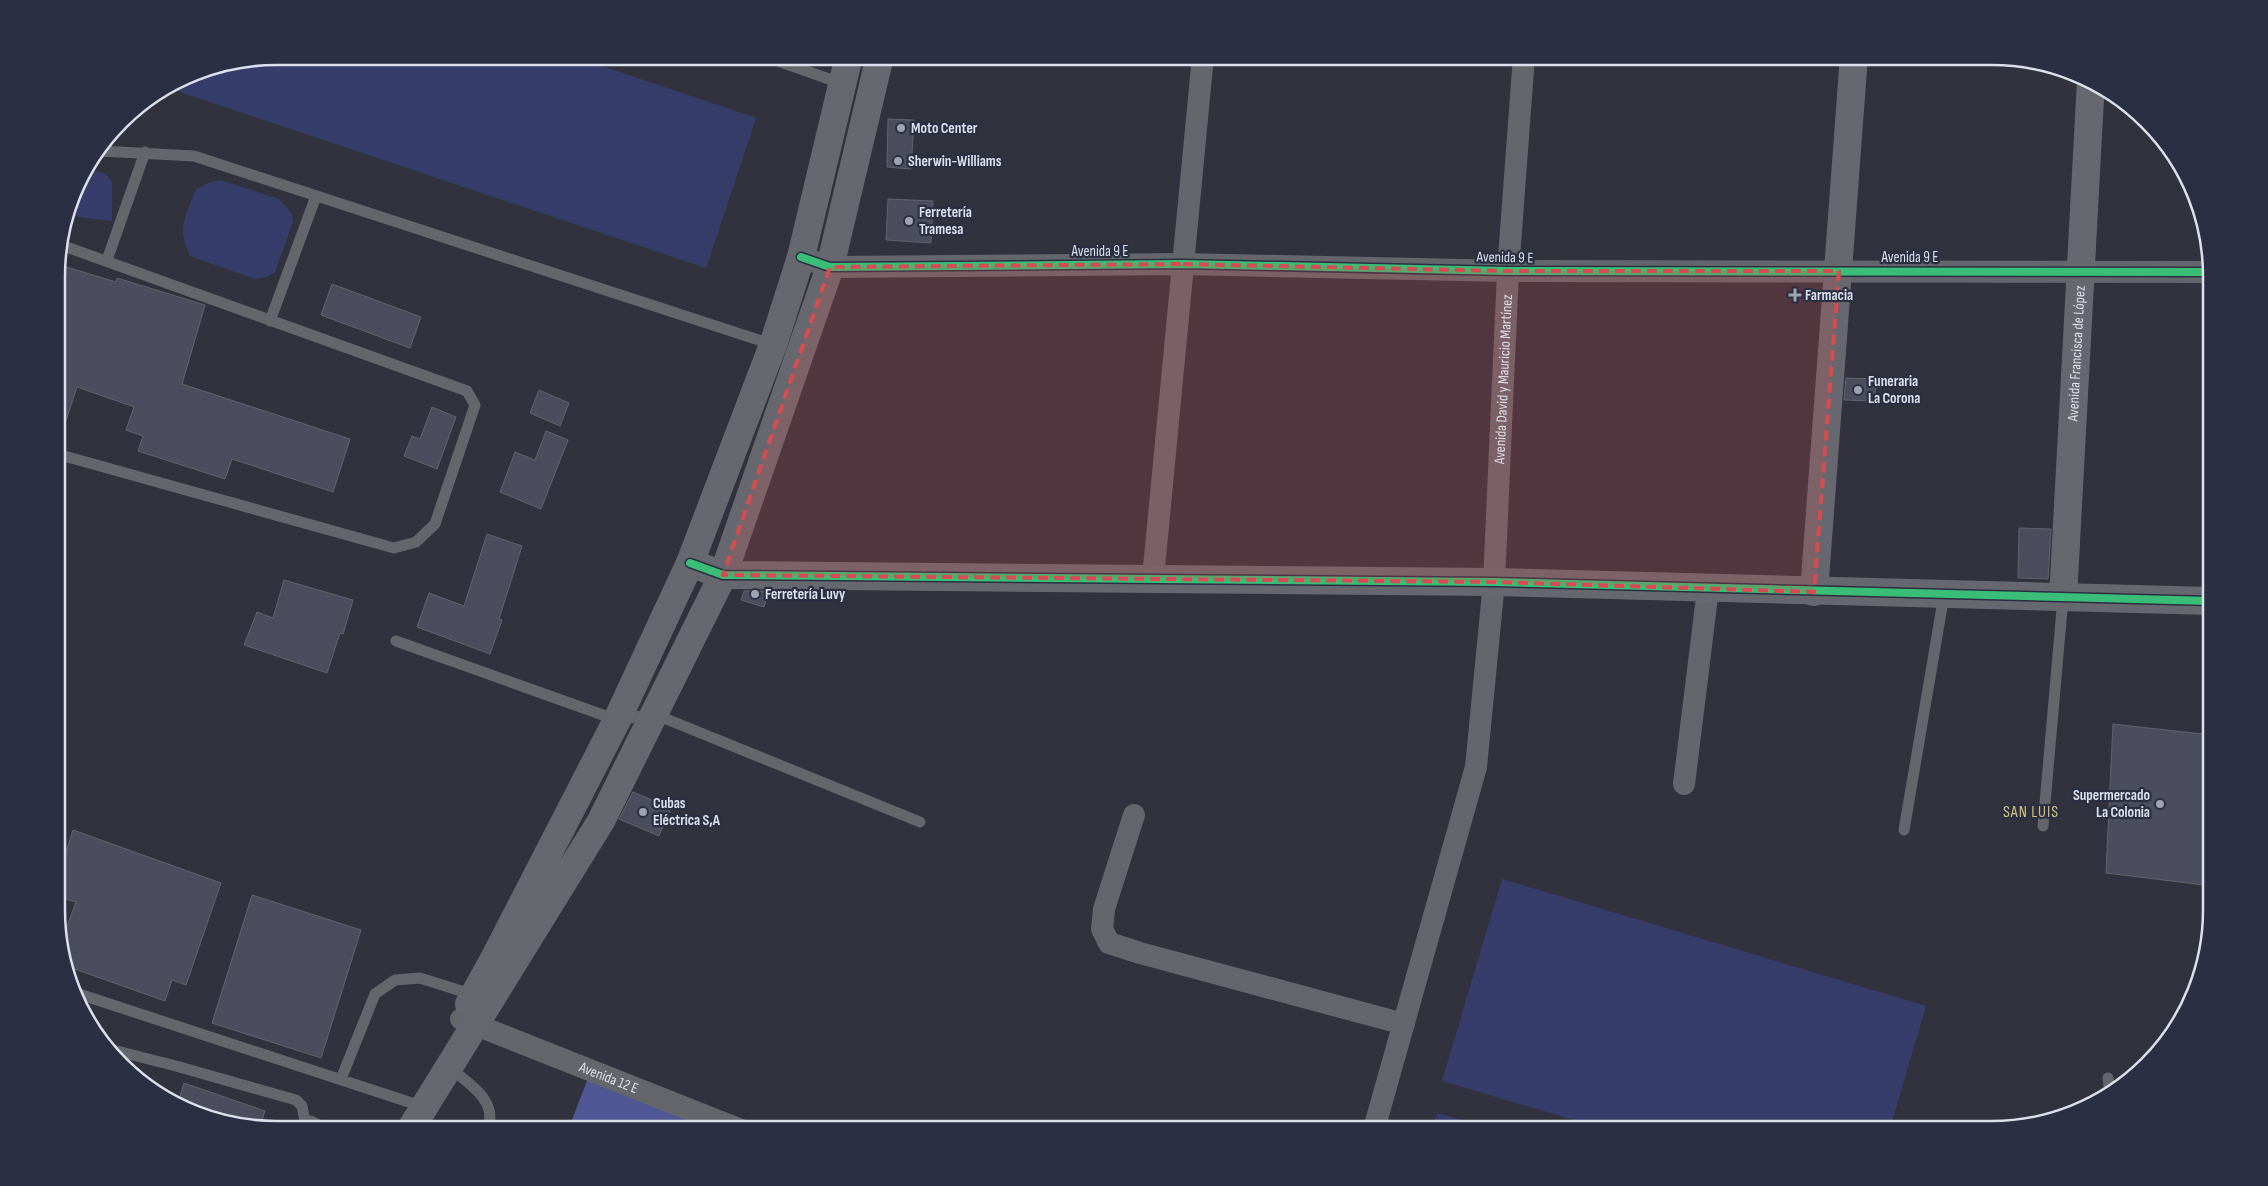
<svg xmlns="http://www.w3.org/2000/svg" width="2268" height="1186" font-family="'Sofia Sans Condensed',sans-serif">
  <style>
    .green { fill: #373d6a }
    .forest { fill: #4f5894 }
    .building { fill: #4b4d5f; stroke: #61636c }
    .lines { fill: none; stroke-linecap: round; stroke-linejoin: round }
    .lane { stroke: #65666b; stroke-width: 11 }
    .street { stroke: #65666b; stroke-width: 22 }
    .secondary { stroke: #67686f; stroke-width: 28 }
    .cycleway-casing { stroke: #2b2f43; stroke-width: 11 }
    .cycleway { stroke: #3abd76; stroke-width: 8 }
    .marked { fill: #d74d4f; fill-opacity: 0.2; stroke: #d74d4f; stroke-width: 4; stroke-dasharray: 10 6; stroke-linejoin: round }
    .poi-dot { fill: #a0a2af; stroke: #2b2f43; stroke-width: 2 }
    .labels { text-anchor: middle; stroke-width: 4.5; stroke-linejoin: round; paint-order: stroke }
    .poi-label { font-size: 15px; font-weight: bold; fill: #dcdfec; stroke: #2b2f43; text-anchor: start }
    .street-label { font-size: 15px; fill: #dcdfec; stroke: #2b2f43 }
    .neighbourhood-label { font-size: 16px; letter-spacing: 1px; fill: #d8c477; stroke: #2b2f43 }
    .rim { fill: none; stroke: #dcdfec; stroke-width: 2.5 }
  </style>
  <rect width="100%" height="100%" fill="#31323d"/>
  <path class="green" d="M 276,56 L 572,56 L 756,118 L 706,268 L 168,88 L 192,73 Z
    M 87,168 L 106,174 L 112,182 L 112,221 L 78,217 L 70,213 L 79,179 Z
    M 220,180 L 279,199 L 291,212 L 293,222 L 275,272 L 267,277 L 254,279 L 190,256 C 176,228 186,216 196,189 L 208,183 Z
    M 1502,879 L 1926,1006 L 1890,1129 L 1604,1129 L 1442,1081 Z
    M 1437,1113 L 1493,1129 L 1432,1129 Z"/>
  <path class="forest" d="M 592,1068 L 742,1130 L 568,1130 Z"/>
  <path class="building" d="M 888,119 L 914,120 L 911,169 L 887,167 Z
    M 888,199 L 933,201 L 931,243 L 886,240 Z
    M 57,264 L 116,282 L 117,278 L 205,305 L 182,384 L 350,439 L 333,492 L 232,459 L 225,479 L 138,451 L 143,436 L 126,430 L 134,407 L 77,387 L 60,439 L 57,439 Z
    M 332,284 L 421,317 L 410,348 L 321,315 Z
    M 1846,378 L 1876,379 L 1875,401 L 1844,400 Z
    M 539,390 L 569,403 L 560,426 L 530,413 Z
    M 432,407 L 456,417 L 437,469 L 404,456 L 412,436 L 420,439 Z
    M 546,431 L 568,440 L 541,509 L 500,492 L 515,452 L 535,460 Z
    M 2019,528 L 2051,529 L 2048,579 L 2018,578 Z
    M 487,534 L 522,546 L 499,619 L 502,620 L 490,654 L 417,627 L 429,593 L 464,606 Z
    M 284,580 L 353,600 L 343,634 L 340,633 L 327,673 L 244,645 L 257,612 L 273,618 Z
    M 744,591 L 769,591 L 764,607 L 741,600 Z
    M 2113,724 L 2211,735 L 2212,886 L 2106,873 Z
    M 633,792 L 671,808 L 659,836 L 619,819 Z
    M 73,830 L 221,883 L 186,985 L 172,980 L 165,1001 L 69,967 L 60,945 L 76,902 L 58,897 L 58,877 Z
    M 252,895 L 361,930 L 321,1058 L 212,1023 Z
    M 184,1083 L 265,1111 L 260,1126 L 179,1107 L 177,1106 Z"/>
  <g class="lines">
    <path class="lane" d="M 764,56 L 843,84
      M 100,151 L 194,156 L 774,345
      M 107,260 L 145,152
      M 270,321 L 316,196
      M 57,454 L 394,548 L 416,542 L 435,524 L 475,405 L 467,391 L 61,245
      M 396,641 L 617,720 L 654,714 L 920,822
      M 2043,826 L 2063,598
      M 1904,830 L 1944,595
      M 79,994 L 424,1107
      M 109,1049 L 176,1066 L 296,1100 L 302,1106 L 305,1121
      M 448,1067 C 467,1082 500,1101 487,1130
      M 2108,1078 L 2110,1094
      M 341,1079 L 375,994 L 395,980 L 420,978 L 474,995
      M 295,1130 L 305,1121 L 311,1121 L 328,1130"/>
    <g class="street">
      <path d="M 801,257 L 830,267 L 1183,264 L 1508,271 L 2210,272"/>
      <path d="M 1153,578 L 1203,56"/>
      <path d="M 1684,784 L 1708,589"/>
      <path d="M 1134,815 L 1104,909 L 1102,929 L 1109,943 L 1140,953 L 1404,1024"/>
      <path id="s1" d="M 461,1019 L 741,1130"/>
      <path id="s2" d="M 1374,1129 L 1476,767 L 1494,582 L 1508,271 L 1524,56"/>
    </g>
    <g class="secondary">
      <path d="M 690,563 L 723,575 L 1494,582 L 2211,601"/>
      <path d="M 1814,592 L 1854,56"/>
      <path id="s3" d="M 2063,598 L 2091,80"/>
      <path d="M 469,1004 L 495,957 L 617,720 L 690,563 L 773,345 L 801,257 L 849,56"/>
      <path d="M 410,1130 L 601,821 L 723,575 L 830,267 L 880,56"/>
    </g>
    <g class="cycleway-casing">
      <path id="cycleway" d="M 801,257 L 830,267 L 1183,264 L 1508,271 L 2210,272
        M 690,563 L 723,575 L 1494,582 L 2211,601"/>
    </g>
    <use href="#cycleway" class="cycleway"/>
  </g>
  <path class="marked" d="M 1183,264 L 1508,271 L 1839,271 L 1814,592 L 1494,582 L 723,575 L 830,267 Z"/>
  <g class="poi-dot">
    <circle cx="901" cy="128" r="5"/>
    <circle cx="898" cy="161" r="5"/>
    <circle cx="909" cy="221" r="5"/>
    <path d="M1792.5 287.5h5v5h5v5h-5v5h-5v-5h-5v-5h5z"/>
    <circle cx="1858" cy="390" r="5"/>
    <circle cx="755" cy="594" r="5"/>
    <circle cx="2160" cy="804" r="5"/>
    <circle cx="643" cy="812" r="5"/>
  </g>
  <g class="labels">
    <g class="poi-label">
      <text x="911" y="133">Moto Center</text>
      <text x="908" y="166">Sherwin-Williams</text>
      <text x="919" y="217">Ferretería<tspan x="919" dy="17">Tramesa</tspan></text>
      <text x="1805" y="300">Farmacia</text>
      <text x="1868" y="386">Funeraria<tspan x="1868" dy="17">La Corona</tspan></text>
      <text x="765" y="599">Ferretería Luvy</text>
      <text x="2150" y="800" text-anchor="end">Supermercado<tspan x="2150" dy="17">La Colonia</tspan></text>
      <text x="653" y="808">Cubas<tspan x="653" dy="17">Eléctrica S,A</tspan></text>
    </g>
    <g class="street-label">
      <text x="1100" y="256">Avenida 9 E</text>
      <text transform="translate(1505 257) rotate(1)" y="5">Avenida 9 E</text>
      <text x="1910" y="262">Avenida 9 E</text>
      <text dy="5" stroke="none"><textPath href="#s3" startOffset="245">Avenida Francisca de López</textPath></text>
      <text dy="5" stroke="none"><textPath href="#s2" startOffset="765">Avenida David y Mauricio Martínez</textPath></text>
      <text dy="5" stroke="none"><textPath href="#s1" startOffset="159">Avenida 12 E</textPath></text>
    </g>
    <g class="neighbourhood-label">
      <text x="2031" y="817">SAN LUIS</text>
    </g>
  </g>
  <path d="M0 0H2268V1186H0ZM276 65H1992A211 211 0 0 1 2203 276V910A211 211 0 0 1 1992 1121H276A211 211 0 0 1 65 910V276A211 211 0 0 1 276 65Z" fill="#2b2f43" fill-rule="evenodd"/>
  <path class="rim" d="M276 65H1992A211 211 0 0 1 2203 276V910A211 211 0 0 1 1992 1121H276A211 211 0 0 1 65 910V276A211 211 0 0 1 276 65Z"/>
</svg>
